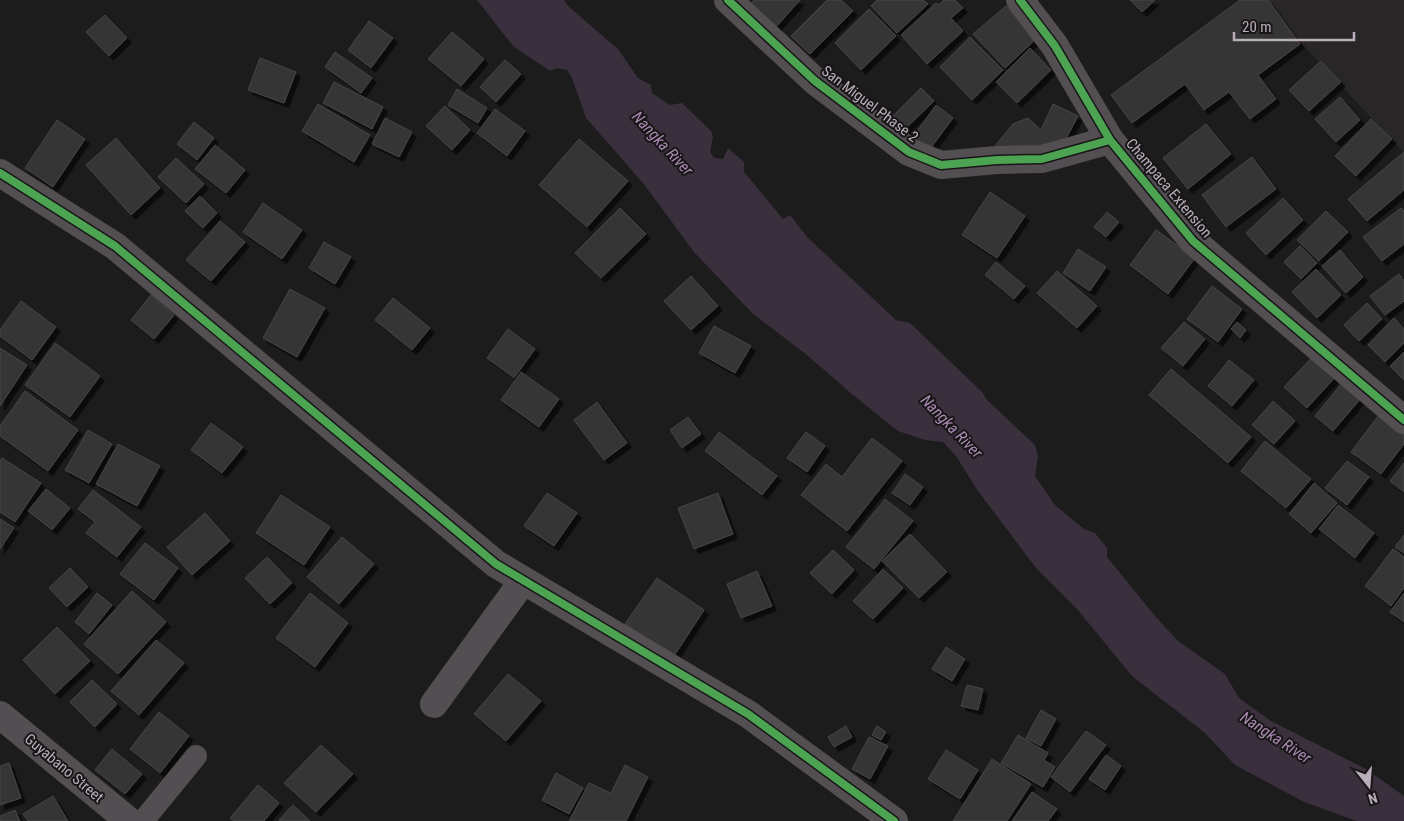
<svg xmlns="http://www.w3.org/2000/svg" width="1404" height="821" font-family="'Roboto Condensed',sans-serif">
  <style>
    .built { fill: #282627 }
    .water { fill: #3a2f3d }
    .building { fill: #363435; stroke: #484448; filter: url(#shadow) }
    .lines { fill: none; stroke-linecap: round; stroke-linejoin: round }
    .lane { stroke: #524e52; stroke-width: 22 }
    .street { stroke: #524e52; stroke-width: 28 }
    .cycleway-casing { stroke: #181617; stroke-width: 11 }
    .cycleway { stroke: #4ca352; stroke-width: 8 }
    .labels { text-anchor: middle; stroke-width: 4; stroke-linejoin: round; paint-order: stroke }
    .street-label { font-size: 15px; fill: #bbaebb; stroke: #181617 }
    .water-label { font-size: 16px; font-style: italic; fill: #aa89b3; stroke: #181617 }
  </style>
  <defs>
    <filter id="shadow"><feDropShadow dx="4.5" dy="4.5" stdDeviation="0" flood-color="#0009"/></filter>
  </defs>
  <rect width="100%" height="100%" fill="#1c1c1c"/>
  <path class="built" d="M 1261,0 L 1404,0 L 1404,153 Z"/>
  <path class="water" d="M 477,0 L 564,0 L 568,6 L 618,49 L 638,78 L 651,85 L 652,93 L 670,105 L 682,103 L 711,131 L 713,137 L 710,152 L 714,158 L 723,159 L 728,148 L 744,162 L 744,172 L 783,219 L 790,215 L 808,238 L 896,320 L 910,323 L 982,392 L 987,400 L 1035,445 L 1038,456 L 1035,476 L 1055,505 L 1084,529 L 1095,533 L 1107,548 L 1107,557 L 1155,616 L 1178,641 L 1225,674 L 1239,698 L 1271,721 L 1366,769 L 1404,796 L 1404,821 L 1357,821 L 1304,802 L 1235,765 L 1205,733 L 1132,676 L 1077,609 L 1036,568 L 978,491 L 956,456 L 943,442 L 925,440 L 898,431 L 853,395 L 807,355 L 752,313 L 694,252 L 643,183 L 586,118 L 572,78 L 567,70 L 557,68 L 550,71 L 514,47 Z"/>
  <path class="building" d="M 754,0 L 800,0 L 776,27 L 751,4 Z
    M 827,0 L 841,0 L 853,11 L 810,54 L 791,36 Z
    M 877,0 L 923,0 L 928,4 L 897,33 L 871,6 Z
    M 944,0 L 955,0 L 963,8 L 951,18 L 963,31 L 927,64 L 901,35 L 936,3 L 939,5 Z
    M 1130,0 L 1155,0 L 1142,12 Z
    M 1240,0 L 1268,0 L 1300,44 L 1258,75 L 1276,99 L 1250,119 L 1229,92 L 1204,110 L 1185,84 L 1132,123 L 1111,95 Z
    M 1006,6 L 1036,39 L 1005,68 L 973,34 Z
    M 869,9 L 896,36 L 861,70 L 835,43 Z
    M 105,15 L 127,38 L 109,56 L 86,32 Z
    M 369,21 L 393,38 L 371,68 L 348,50 Z
    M 452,32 L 484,59 L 461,86 L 428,59 Z
    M 970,37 L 1003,70 L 972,100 L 940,67 Z
    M 1030,48 L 1051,70 L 1017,103 L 996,82 Z
    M 335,52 L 372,78 L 361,93 L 325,67 Z
    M 260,58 L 296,72 L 284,103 L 248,90 Z
    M 505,60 L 521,74 L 496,102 L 480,87 Z
    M 1321,61 L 1341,82 L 1309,111 L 1289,90 Z
    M 334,82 L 383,107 L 372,129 L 323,103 Z
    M 921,88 L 934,101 L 902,132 L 889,120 Z
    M 457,89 L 487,108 L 478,123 L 448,105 Z
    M 1340,97 L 1360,120 L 1336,142 L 1315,119 Z
    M 318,104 L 370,135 L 354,162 L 302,131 Z
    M 1053,104 L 1078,116 L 1061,148 L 986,157 L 1013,124 L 1028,118 L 1041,130 Z
    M 936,105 L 953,118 L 927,153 L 910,141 Z
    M 445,106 L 470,130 L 452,150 L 426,126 Z
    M 495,109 L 525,131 L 507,156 L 477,133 Z
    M 385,118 L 412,132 L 399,157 L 372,144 Z
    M 1371,119 L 1392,139 L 1356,176 L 1335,156 Z
    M 57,120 L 85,139 L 53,187 L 25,168 Z
    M 194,122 L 214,138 L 197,160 L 177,144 Z
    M 1206,124 L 1231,154 L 1188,189 L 1163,158 Z
    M 116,138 L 160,188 L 131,215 L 86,165 Z
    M 579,139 L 628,181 L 587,227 L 539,185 Z
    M 215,145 L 245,170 L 226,193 L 195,169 Z
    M 1404,152 L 1404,190 L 1367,221 L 1348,199 Z
    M 1252,157 L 1276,189 L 1226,227 L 1202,195 Z
    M 176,158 L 204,184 L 186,203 L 158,177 Z
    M 990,192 L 1025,216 L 997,258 L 962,235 Z
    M 200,196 L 217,213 L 203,228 L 185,211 Z
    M 1283,198 L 1303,220 L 1266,255 L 1246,233 Z
    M 263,203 L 302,230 L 282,259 L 243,232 Z
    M 620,208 L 646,234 L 601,278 L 575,253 Z
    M 1401,208 L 1404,211 L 1404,244 L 1382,261 L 1363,237 Z
    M 1326,211 L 1348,232 L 1319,261 L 1297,240 Z
    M 1107,212 L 1119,222 L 1106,237 L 1094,227 Z
    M 220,221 L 245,242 L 211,281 L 186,260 Z
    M 1156,230 L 1195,258 L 1168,294 L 1130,265 Z
    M 324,242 L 351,257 L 335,284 L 309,268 Z
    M 1300,246 L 1317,263 L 1301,279 L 1284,262 Z
    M 1078,249 L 1106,267 L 1090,291 L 1063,273 Z
    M 1340,250 L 1363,277 L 1346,293 L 1322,266 Z
    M 996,262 L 1025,286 L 1014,299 L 985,275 Z
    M 1316,269 L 1341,295 L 1317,318 L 1292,292 Z
    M 1057,271 L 1097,306 L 1077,328 L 1037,293 Z
    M 1399,274 L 1404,281 L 1404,301 L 1385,315 L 1370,296 Z
    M 691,276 L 718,306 L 691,330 L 664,301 Z
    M 1212,286 L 1242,309 L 1218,342 L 1187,319 Z
    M 290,289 L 325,308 L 297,357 L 263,338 Z
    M 151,295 L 174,315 L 154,339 L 131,320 Z
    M 393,298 L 430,328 L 412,350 L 375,320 Z
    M 21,301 L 56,327 L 32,360 L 0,336 L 0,330 Z
    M 1367,303 L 1382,319 L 1359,341 L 1344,325 Z
    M 1394,318 L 1404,329 L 1404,343 L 1385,362 L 1368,345 Z
    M 1184,322 L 1205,339 L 1183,366 L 1161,348 Z
    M 1237,322 L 1246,330 L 1240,338 L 1231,329 Z
    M 714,326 L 751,346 L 735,373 L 699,353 Z
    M 508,329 L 535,349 L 514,378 L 487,358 Z
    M 55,343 L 100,376 L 70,417 L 25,385 Z
    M 0,348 L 27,365 L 0,406 Z
    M 1318,351 L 1340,372 L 1307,408 L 1284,387 Z
    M 1404,352 L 1404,380 L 1390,366 Z
    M 1229,360 L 1254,380 L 1232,406 L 1208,386 Z
    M 1171,369 L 1251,437 L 1228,463 L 1149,395 Z
    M 521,372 L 559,399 L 539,427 L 501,400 Z
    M 1343,382 L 1362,397 L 1333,431 L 1315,416 Z
    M 25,391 L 78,430 L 48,471 L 0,436 L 0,426 Z
    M 1273,401 L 1295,421 L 1274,444 L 1252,425 Z
    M 597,402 L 627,443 L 604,460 L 574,420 Z
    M 1379,415 L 1404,434 L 1404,444 L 1381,474 L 1351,452 Z
    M 688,417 L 701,434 L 682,448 L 670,430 Z
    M 211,423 L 243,447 L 222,473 L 191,450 Z
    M 88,430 L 112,444 L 89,483 L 65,470 Z
    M 719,432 L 777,476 L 762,495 L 705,451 Z
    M 806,432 L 825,446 L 807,472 L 787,458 Z
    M 872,438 L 902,461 L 847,531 L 801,495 L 826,464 L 842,477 Z
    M 1265,441 L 1311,479 L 1286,508 L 1241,471 Z
    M 118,444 L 160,466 L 137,506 L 96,484 Z
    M 2,458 L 41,483 L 15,522 L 0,512 L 0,461 Z
    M 1347,461 L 1369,477 L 1347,505 L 1325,488 Z
    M 1404,463 L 1404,492 L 1390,481 Z
    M 905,474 L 923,487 L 910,505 L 892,493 Z
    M 1314,483 L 1337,503 L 1311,533 L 1289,514 Z
    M 46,489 L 70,508 L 52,530 L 28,511 Z
    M 93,490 L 141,527 L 117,557 L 86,533 L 95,522 L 78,509 Z
    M 547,493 L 577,513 L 554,546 L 524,526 Z
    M 718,493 L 733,534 L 694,549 L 678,508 Z
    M 281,495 L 330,527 L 304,565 L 256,533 Z
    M 885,499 L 913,521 L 874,569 L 846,547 Z
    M 1338,505 L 1374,533 L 1355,558 L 1319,529 Z
    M 205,513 L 230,541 L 192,575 L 167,547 Z
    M 0,519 L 14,528 L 0,549 Z
    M 910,534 L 947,572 L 919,598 L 882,561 Z
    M 1404,535 L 1404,553 L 1395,547 Z
    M 342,537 L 374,564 L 339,604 L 307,577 Z
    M 145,543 L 178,568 L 154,600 L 120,574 Z
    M 1393,549 L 1404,557 L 1404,588 L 1391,606 L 1365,586 Z
    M 833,550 L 854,570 L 832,594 L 810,573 Z
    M 267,557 L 292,583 L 270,604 L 245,578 Z
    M 70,568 L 88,587 L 67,607 L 49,588 Z
    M 883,569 L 903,588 L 873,619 L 853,601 Z
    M 757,571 L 772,606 L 741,618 L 727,584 Z
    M 657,578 L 704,610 L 674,656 L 625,624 Z
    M 132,591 L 166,622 L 118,674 L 84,644 Z
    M 97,593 L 112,605 L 89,634 L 75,622 Z
    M 310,593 L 348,623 L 315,667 L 276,638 Z
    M 1404,593 L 1404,622 L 1390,612 Z
    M 57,627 L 90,661 L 55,694 L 23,660 Z
    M 156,640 L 184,663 L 139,715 L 111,691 Z
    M 946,647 L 965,659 L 952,681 L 932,669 Z
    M 508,674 L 541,701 L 506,741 L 474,714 Z
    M 92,680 L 117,704 L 95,727 L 70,702 Z
    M 967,685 L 983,689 L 978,710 L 961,706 Z
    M 1041,710 L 1056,719 L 1041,746 L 1026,738 Z
    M 159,712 L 189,736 L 160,773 L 130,749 Z
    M 846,726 L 852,737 L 834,747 L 828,737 Z
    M 877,726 L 886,732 L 881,740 L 872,735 Z
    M 1086,731 L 1106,745 L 1070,792 L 1051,777 Z
    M 1018,735 L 1048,753 L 1044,760 L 1055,767 L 1043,787 L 1001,763 Z
    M 869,737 L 888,746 L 870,779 L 852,769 Z
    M 321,745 L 353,774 L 316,812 L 284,783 Z
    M 112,749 L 142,774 L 125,794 L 95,770 Z
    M 946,750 L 978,770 L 960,799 L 928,779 Z
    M 1106,755 L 1121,766 L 1105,790 L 1089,779 Z
    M 992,759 L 1031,784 L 1007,821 L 953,821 Z
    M 9,763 L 21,798 L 0,805 L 0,766 Z
    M 625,765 L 648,777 L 626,821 L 569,821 L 589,783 L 611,793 Z
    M 556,773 L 583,788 L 569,814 L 542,800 Z
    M 258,785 L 279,803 L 264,821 L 234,821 L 230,818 Z
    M 1032,792 L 1057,809 L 1048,821 L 1012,821 Z
    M 53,796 L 68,821 L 28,821 L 23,814 Z
    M 293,805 L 310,821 L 281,821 L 279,820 Z
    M 15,810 L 20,821 L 0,821 L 0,816 Z"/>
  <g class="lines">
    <path class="lane" d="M 143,821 L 196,756"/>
    <path class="street" d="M 728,0 L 815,81 L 909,152 L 941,165 L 997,160 L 1042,159 L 1110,140
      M 1020,0 L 1055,46 L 1110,140 L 1193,241 L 1404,420
      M 0,173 L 115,246 L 496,564 L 748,714 L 894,821
      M 434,704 L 523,581
      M 0,715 L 129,821"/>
    <g class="cycleway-casing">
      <path id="cycleway" d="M 728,0 L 815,81 L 909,152 L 941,165 L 997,160 L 1042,159 L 1110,140
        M 1020,0 L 1055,46 L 1110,140 L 1193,241 L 1404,420
        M 0,173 L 115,246 L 496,564 L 748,714 L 894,821"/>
    </g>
    <use href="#cycleway" class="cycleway"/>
  </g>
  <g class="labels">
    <g class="street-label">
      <text transform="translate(870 104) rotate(37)" y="5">San Miguel Phase 2</text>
      <text transform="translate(1169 188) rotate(50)" y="5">Champaca Extension</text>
      <text transform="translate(64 768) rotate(40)" y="5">Guyabano Street</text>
    </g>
    <g class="water-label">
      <text transform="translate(663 143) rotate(47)" y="6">Nangka River</text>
      <text transform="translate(952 426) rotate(46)" y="6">Nangka River</text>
      <text transform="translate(1276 737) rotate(33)" y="6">Nangka River</text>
    </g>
  </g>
  <g transform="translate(1369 786) rotate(163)" stroke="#181617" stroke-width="4" paint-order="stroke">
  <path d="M0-4L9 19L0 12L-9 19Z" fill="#bbaebb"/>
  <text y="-8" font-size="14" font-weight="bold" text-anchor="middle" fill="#bbaebb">N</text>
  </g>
  <path d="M1234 32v8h120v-8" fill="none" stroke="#bbaebb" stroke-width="2.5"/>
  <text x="1242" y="32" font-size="15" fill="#bbaebb" stroke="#181617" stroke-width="4" paint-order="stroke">20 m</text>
</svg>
